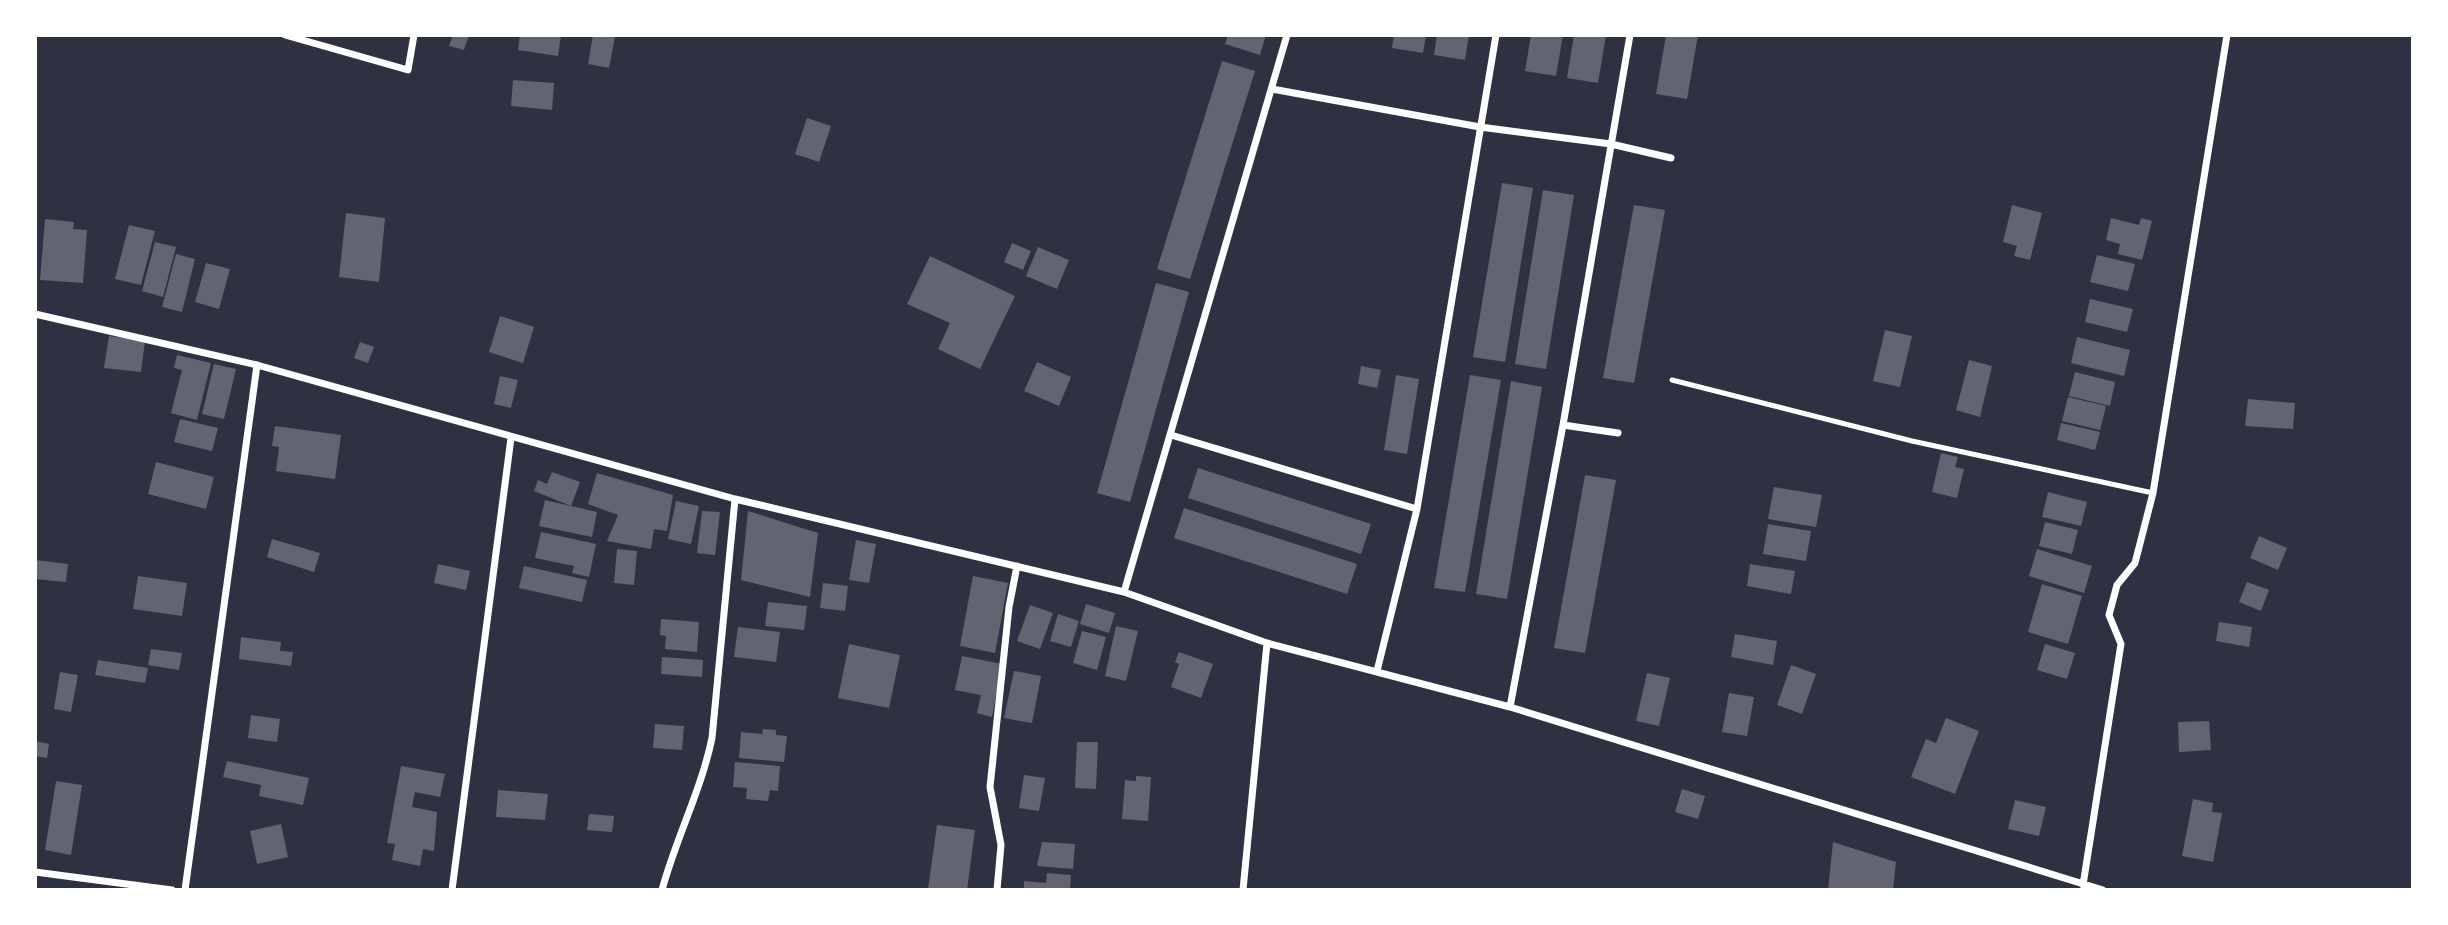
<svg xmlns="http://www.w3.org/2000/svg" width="2448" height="925" font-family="'Exo 2',sans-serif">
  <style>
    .building { fill: #626471 }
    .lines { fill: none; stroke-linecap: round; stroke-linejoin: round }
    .service { stroke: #fff; stroke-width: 5 }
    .minor { stroke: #fff; stroke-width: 7 }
  </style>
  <rect width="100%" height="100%" fill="#2d3142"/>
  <path class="building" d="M 453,35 L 469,35 L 464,50 L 449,46 Z
    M 520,35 L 561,35 L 558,56 L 518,50 Z
    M 593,35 L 615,37 L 609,68 L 588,64 Z
    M 1228,35 L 1266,35 L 1260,55 L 1225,44 Z
    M 1394,35 L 1426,35 L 1423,53 L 1392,48 Z
    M 1437,35 L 1469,35 L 1465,60 L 1434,55 Z
    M 1531,35 L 1563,35 L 1556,76 L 1525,71 Z
    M 1574,35 L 1606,35 L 1598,83 L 1567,78 Z
    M 1666,35 L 1698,35 L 1687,99 L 1656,94 Z
    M 1222,61 L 1255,71 L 1190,279 L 1157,269 Z
    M 513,80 L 554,83 L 552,110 L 511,106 Z
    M 807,118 L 831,126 L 819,162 L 795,154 Z
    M 1502,183 L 1533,188 L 1505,362 L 1473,357 Z
    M 1543,190 L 1574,195 L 1546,369 L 1515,364 Z
    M 1634,205 L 1665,210 L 1634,383 L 1603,378 Z
    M 2012,205 L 2042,213 L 2030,260 L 2014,256 L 2017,246 L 2003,242 Z
    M 346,213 L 385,218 L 379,282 L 339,277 Z
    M 2111,218 L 2139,225 L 2141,218 L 2152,221 L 2142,260 L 2118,254 L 2120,244 L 2106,240 Z
    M 45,219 L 74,222 L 73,229 L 87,230 L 83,283 L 40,280 Z
    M 129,225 L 155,231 L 141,285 L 115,279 Z
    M 155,242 L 176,247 L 163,297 L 142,291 Z
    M 1012,243 L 1031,251 L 1023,270 L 1004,262 Z
    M 1038,247 L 1069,260 L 1057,289 L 1026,276 Z
    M 176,254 L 195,259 L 182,312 L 162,307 Z
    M 2097,255 L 2135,264 L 2128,291 L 2090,282 Z
    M 930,256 L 1015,296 L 980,369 L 938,349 L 950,323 L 907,304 Z
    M 206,263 L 230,269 L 219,309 L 195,302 Z
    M 1156,283 L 1189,292 L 1130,502 L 1097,493 Z
    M 2090,299 L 2133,309 L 2127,332 L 2085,322 Z
    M 500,316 L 534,327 L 523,363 L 489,352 Z
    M 1885,330 L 1912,336 L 1900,387 L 1873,381 Z
    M 109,336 L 145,341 L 141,372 L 104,368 Z
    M 2077,337 L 2130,350 L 2124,376 L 2071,363 Z
    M 360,342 L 374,347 L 368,363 L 354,358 Z
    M 177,355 L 211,363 L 197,420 L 171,413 L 182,370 L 174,368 Z
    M 1969,360 L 1992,366 L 1980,417 L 1956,410 Z
    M 1037,362 L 1071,377 L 1059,406 L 1024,391 Z
    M 214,364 L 236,369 L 224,419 L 202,414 Z
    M 1361,366 L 1381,370 L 1377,388 L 1358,384 Z
    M 2075,372 L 2115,382 L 2110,406 L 2069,396 Z
    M 1396,375 L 1419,379 L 1407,454 L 1384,450 Z
    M 1470,375 L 1501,380 L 1465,592 L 1434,588 Z
    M 500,376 L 518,380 L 511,408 L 494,404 Z
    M 1511,381 L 1542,387 L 1507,599 L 1476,594 Z
    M 2068,397 L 2106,406 L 2100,430 L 2062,421 Z
    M 2248,399 L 2295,403 L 2293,429 L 2245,426 Z
    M 180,419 L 218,428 L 212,451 L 174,442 Z
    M 2061,423 L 2100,432 L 2095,450 L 2057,440 Z
    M 275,426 L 341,435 L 335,479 L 276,471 L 279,447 L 272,446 Z
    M 1941,453 L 1958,457 L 1955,467 L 1964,469 L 1957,498 L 1932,492 Z
    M 156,462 L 214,477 L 206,509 L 148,494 Z
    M 1198,468 L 1371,524 L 1361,554 L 1188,498 Z
    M 552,472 L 580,482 L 571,506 L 534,491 L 538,480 L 547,484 Z
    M 597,473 L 673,495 L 667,531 L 654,529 L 651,549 L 607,541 L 618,515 L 588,504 Z
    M 1585,475 L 1616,480 L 1585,653 L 1554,648 Z
    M 1774,487 L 1822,495 L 1816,527 L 1768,519 Z
    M 2048,492 L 2087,502 L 2081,526 L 2042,517 Z
    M 545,500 L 597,512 L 592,537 L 539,526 Z
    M 676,501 L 699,506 L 691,544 L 668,539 Z
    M 1184,508 L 1357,564 L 1347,594 L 1174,538 Z
    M 702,511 L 720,512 L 715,555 L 697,553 Z
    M 748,511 L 818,533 L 810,597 L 741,580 Z
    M 2045,522 L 2078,530 L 2072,554 L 2039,546 Z
    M 1768,524 L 1811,531 L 1806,561 L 1763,554 Z
    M 541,532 L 596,544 L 589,577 L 572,573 L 574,566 L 535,558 Z
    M 2259,536 L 2287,548 L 2278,570 L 2250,558 Z
    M 272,539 L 320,553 L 314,572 L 267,557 Z
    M 856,540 L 876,544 L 869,583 L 849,580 Z
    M 617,549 L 637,551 L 634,585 L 614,583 Z
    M 2037,549 L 2092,566 L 2084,593 L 2029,576 Z
    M 35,560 L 68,564 L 66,582 L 35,579 Z
    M 438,564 L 470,571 L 466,590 L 434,583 Z
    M 1750,564 L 1795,571 L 1791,594 L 1747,586 Z
    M 524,566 L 587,580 L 582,602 L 519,588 Z
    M 138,576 L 187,583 L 182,616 L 133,609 Z
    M 973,576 L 1008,583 L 995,653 L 960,646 Z
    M 2247,582 L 2269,590 L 2261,611 L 2239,602 Z
    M 823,583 L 848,586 L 845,611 L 820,608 Z
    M 2042,584 L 2082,596 L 2068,644 L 2028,632 Z
    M 768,602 L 807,606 L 804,630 L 765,626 Z
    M 1086,604 L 1115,613 L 1109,633 L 1080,624 Z
    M 1030,605 L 1053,613 L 1040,649 L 1017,641 Z
    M 1058,614 L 1079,621 L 1071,647 L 1050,641 Z
    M 661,619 L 699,622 L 697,652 L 665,649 L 666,636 L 660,635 Z
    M 2219,622 L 2252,627 L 2249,647 L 2216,641 Z
    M 1116,626 L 1138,631 L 1126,681 L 1105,676 Z
    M 738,627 L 780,632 L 776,662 L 734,657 Z
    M 1082,631 L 1106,637 L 1097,670 L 1073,663 Z
    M 1735,634 L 1777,641 L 1773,665 L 1731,657 Z
    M 241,637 L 281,642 L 280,651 L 293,652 L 291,666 L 239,659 Z
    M 849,644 L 900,655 L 889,708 L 838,698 Z
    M 2045,644 L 2075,653 L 2067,679 L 2037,670 Z
    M 151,649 L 182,653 L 179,670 L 148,665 Z
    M 1179,652 L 1213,664 L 1201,698 L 1171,687 L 1179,664 L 1175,662 Z
    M 962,656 L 1002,664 L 992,717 L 977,713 L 981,695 L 955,690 Z
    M 662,657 L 703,660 L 702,677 L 661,674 Z
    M 98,660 L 148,668 L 145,683 L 95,675 Z
    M 1791,665 L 1816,674 L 1802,714 L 1777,705 Z
    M 1014,671 L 1041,676 L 1032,723 L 1004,718 Z
    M 60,672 L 78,675 L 71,712 L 54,709 Z
    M 1647,673 L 1670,678 L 1659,726 L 1636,721 Z
    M 1729,693 L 1754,697 L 1747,736 L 1722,732 Z
    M 251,715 L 280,719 L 277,742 L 248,738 Z
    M 1946,718 L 1979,731 L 1955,794 L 1911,777 L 1926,739 L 1936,743 Z
    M 2209,721 L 2211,750 L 2179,752 L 2178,722 Z
    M 655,724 L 684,726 L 682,750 L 653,748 Z
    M 763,729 L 776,730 L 776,735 L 787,736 L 784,762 L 739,758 L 741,732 L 762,734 Z
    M 35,741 L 49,744 L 47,758 L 35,756 Z
    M 1077,742 L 1098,742 L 1096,789 L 1075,788 Z
    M 227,761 L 309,778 L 303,805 L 259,796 L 261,785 L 223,777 Z
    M 735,762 L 780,766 L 778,791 L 770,790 L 768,801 L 746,799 L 747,788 L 733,787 Z
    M 401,766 L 445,774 L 440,797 L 415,792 L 412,807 L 437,812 L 434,851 L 423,849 L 420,866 L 392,860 L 395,844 L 387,843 Z
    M 1024,775 L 1045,778 L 1039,811 L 1019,808 Z
    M 1136,776 L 1151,777 L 1148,821 L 1122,819 L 1125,780 L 1136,781 Z
    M 56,781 L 82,785 L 71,855 L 45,850 Z
    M 1682,789 L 1705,796 L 1698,819 L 1675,812 Z
    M 498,790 L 548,794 L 545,820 L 496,817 Z
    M 2193,799 L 2213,803 L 2212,812 L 2222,813 L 2213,862 L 2182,856 Z
    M 2015,800 L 2046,807 L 2039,836 L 2008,829 Z
    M 589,814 L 614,816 L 612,832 L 587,830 Z
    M 281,824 L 288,857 L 257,864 L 250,831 Z
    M 937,825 L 975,830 L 967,890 L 928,889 Z
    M 1042,842 L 1075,844 L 1073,869 L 1037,866 Z
    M 1833,842 L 1896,862 L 1893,890 L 1828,890 Z
    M 1047,873 L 1071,875 L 1070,890 L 1024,890 L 1024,881 L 1046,883 Z"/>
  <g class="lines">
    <path class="service" d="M 1672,380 L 1912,441 L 2153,493"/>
    <path class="minor" d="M 285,35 L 408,70 L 414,35
      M 1272,89 L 1480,127 L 1611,144 L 1671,158
      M 35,314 L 257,365 L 735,499 L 1124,592 L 1267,643 L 1510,707 L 2103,890
      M 1563,425 L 1618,433
      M 1171,435 L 1417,509
      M 1124,592 L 1287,35
      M 1377,671 L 1417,509 L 1496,35
      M 1510,707 L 1563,425 L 1630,35
      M 35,872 L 172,890
      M 2083,885 L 2121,644 L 2109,615 L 2117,585 L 2135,563 L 2153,493 L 2227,35
      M 185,890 L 257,365
      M 452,890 L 511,438
      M 662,890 C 676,838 701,791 712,738 L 735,499
      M 997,890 L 1001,845 L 990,787 L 1009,607 L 1017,566
      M 1243,890 L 1267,643"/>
  </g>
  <rect width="2448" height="925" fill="none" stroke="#ffffff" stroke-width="74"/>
</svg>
